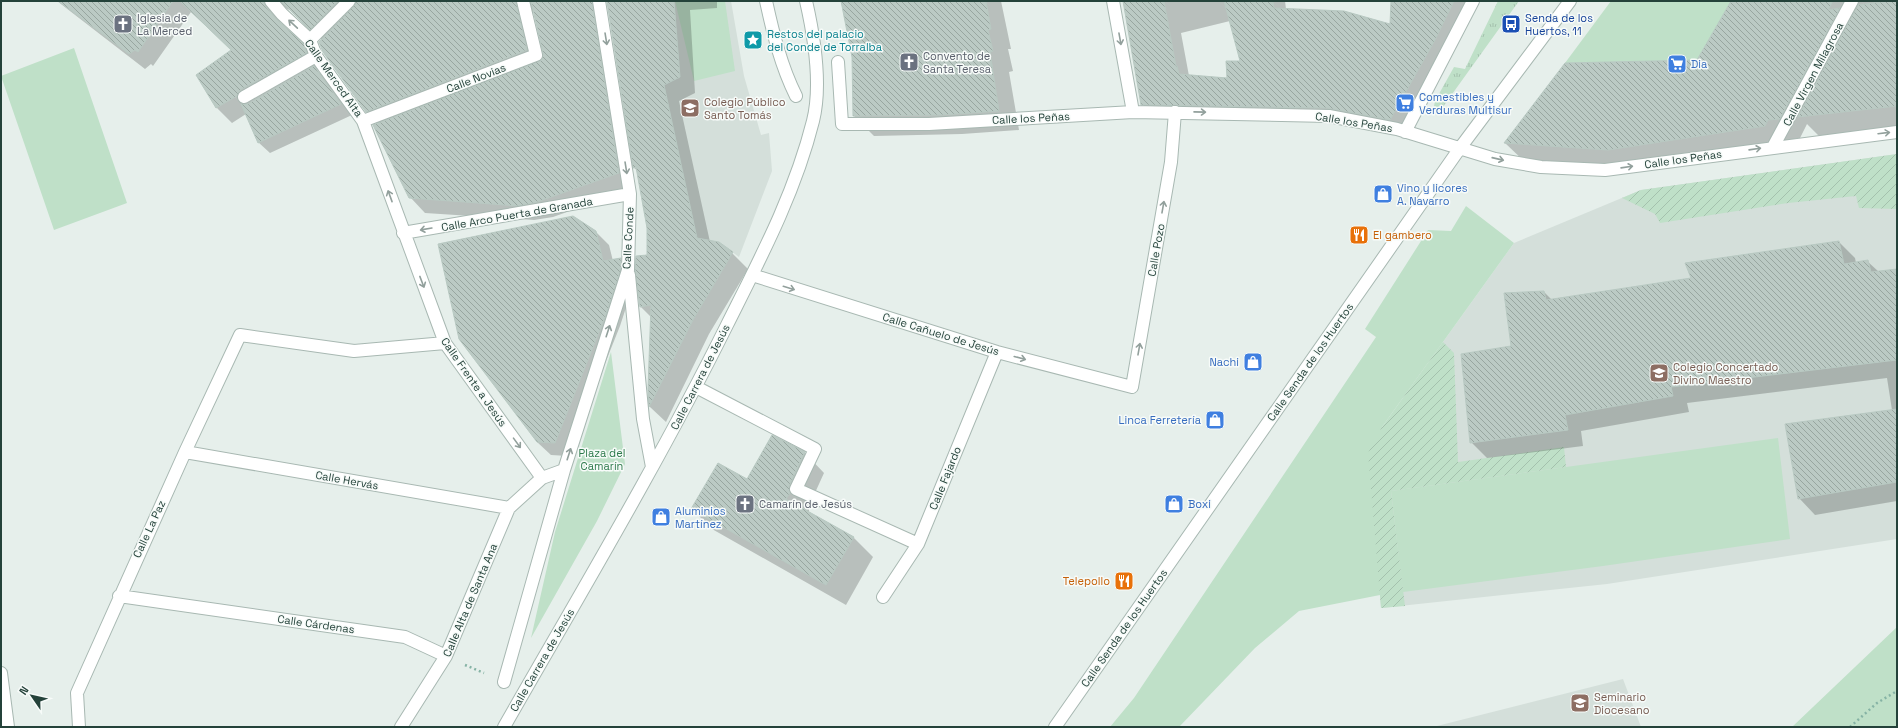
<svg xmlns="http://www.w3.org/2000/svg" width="1898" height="728" font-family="'Space Grotesk',sans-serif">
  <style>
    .built { fill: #d4dfda }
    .grass { fill: url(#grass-tufts) }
    .park { fill: #bfe0c8 }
    .garden { fill: url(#garden-furrows) }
    .shadow { fill: #0003; fill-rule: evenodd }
    .building { fill: url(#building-back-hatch); stroke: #b8c9c2 }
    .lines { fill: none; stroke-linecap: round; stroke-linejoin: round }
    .lane-casing { stroke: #a8b8b2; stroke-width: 14 }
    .street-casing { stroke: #a8b8b2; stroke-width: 14 }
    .path { stroke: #86b3a5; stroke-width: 2.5; stroke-dasharray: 2 3; stroke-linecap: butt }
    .lane { stroke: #fff; stroke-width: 12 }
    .street { stroke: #fff; stroke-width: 12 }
    .oneway { stroke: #92a09c }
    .labels { text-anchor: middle; stroke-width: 3; stroke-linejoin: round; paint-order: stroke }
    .worship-label { font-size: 11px; fill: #5b616d; stroke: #f7fbf9; text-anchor: start }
    .transit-label { font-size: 11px; fill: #164399; stroke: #f7fbf9; text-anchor: start }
    .culture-label { font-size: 11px; fill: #0d838f; stroke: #f7fbf9; text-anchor: start }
    .shop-label { font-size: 11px; fill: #366cbe; stroke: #f7fbf9; text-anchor: start }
    .street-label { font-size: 11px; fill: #24423a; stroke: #f7fbf9 }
    .education-label { font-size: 11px; fill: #785e54; stroke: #f7fbf9; text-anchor: start }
    .food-label { font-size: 11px; fill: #c56008; stroke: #f7fbf9; text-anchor: start }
    .park-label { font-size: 11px; fill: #2d7a4b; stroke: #f7fbf9 }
  </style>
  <defs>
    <pattern id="grass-tufts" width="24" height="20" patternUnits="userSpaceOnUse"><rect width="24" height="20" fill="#bfe0c8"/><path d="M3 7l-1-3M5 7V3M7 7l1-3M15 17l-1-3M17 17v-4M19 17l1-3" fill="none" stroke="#a4c1ad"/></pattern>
    <pattern id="garden-furrows" width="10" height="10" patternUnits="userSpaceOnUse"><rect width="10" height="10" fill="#bfe0c8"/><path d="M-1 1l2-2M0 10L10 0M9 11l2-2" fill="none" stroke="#a4c1ad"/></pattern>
    <pattern id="building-back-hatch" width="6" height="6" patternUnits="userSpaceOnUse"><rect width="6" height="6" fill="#bbcac4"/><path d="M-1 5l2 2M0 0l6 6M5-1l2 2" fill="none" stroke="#98a6a0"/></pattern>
  </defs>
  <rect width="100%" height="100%" fill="#e6efeb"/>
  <path class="built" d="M 606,1 L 731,1 L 744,76 L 761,135 L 769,133 L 772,171 L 739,257 L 719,242 L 647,228 Z
    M 1897,154 L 1897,539 L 1607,584 L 1381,608 L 1372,499 L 1400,402 L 1514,243 L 1641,190 Z
    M 1623,679 L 1641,727 L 1433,727 Z"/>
  <path class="grass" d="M 1498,1 L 1519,1 L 1445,104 L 1442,109 L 1434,106 L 1435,101 L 1454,67 L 1465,69 Z"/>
  <path class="park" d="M 675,1 L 725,1 L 735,71 L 694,81 Z
    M 1611,1 L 1731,1 L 1697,60 L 1565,63 Z
    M 74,48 L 127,203 L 54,230 L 1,76 Z
    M 1466,206 L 1514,243 L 1382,427 L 1380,595 L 1299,611 L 1255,648 L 1179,727 L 1110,727 L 1134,698 L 1376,337 L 1365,329 L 1428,230 L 1451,231 Z
    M 611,352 L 625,464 L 597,521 L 531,638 L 555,532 Z
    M 1778,438 L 1790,539 L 1603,566 L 1403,592 L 1391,491 Z
    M 1897,627 L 1897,727 L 1792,727 Z"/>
  <path class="garden" d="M 1897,154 L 1897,209 L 1859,208 L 1856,196 L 1788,203 L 1660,223 L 1655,214 L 1622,198 L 1641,190 Z
    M 1443,342 L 1454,353 L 1458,462 L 1564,447 L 1566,467 L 1391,491 L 1405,606 L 1381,608 L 1368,453 L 1382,427 Z"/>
  <path class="shadow" d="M 57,1 L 598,1 L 634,188 L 553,217 L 534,220 L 425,213 L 410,197 L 377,134 L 374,126 L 379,124 L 366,111 L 322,40 L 292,11 L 285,8 L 279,14 L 280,22 L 319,61 L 321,68 L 317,70 L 325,78 L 352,115 L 270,153 L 258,142 L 246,114 L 232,123 L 217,108 L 198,75 L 232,50 L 191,12 L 153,66 L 151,64 L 145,69 ZM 534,9 L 544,53 L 541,64 L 530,18 Z
    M 607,1 L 717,1 L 717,8 L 690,10 L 695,93 L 679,101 L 710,242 L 732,253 L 748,269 L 709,334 L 666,422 L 650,407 L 649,389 L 652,318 L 641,307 L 648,256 L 648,228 L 638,171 L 634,168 Z
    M 842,1 L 1001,1 L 1011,49 L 1008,49 L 1013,71 L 1009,72 L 1019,130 L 962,134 L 874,136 L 854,116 L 853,57 Z
    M 1124,1 L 1285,1 L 1286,9 L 1391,26 L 1392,1 L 1475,1 L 1404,134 L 1342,121 L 1156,118 L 1142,104 ZM 1230,21 L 1241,62 L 1228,79 L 1189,76 L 1181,33 Z
    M 1732,1 L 1897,1 L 1897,127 L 1819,136 L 1807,124 L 1800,138 L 1788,140 L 1784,145 L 1628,169 L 1525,162 L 1505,143 L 1697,61 Z
    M 595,231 L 609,245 L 613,261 L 620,260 L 634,273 L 634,283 L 620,326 L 568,456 L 551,455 L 537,442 Z
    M 1839,242 L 1855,258 L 1856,263 L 1867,261 L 1879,272 L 1897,270 L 1897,501 L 1815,515 L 1799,498 L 1892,410 L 1887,378 L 1687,403 L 1689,412 L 1581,431 L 1583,446 L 1487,458 L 1471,442 L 1512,347 L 1544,292 L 1552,300 L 1692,279 Z
    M 772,436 L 805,453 L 824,473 L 809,506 L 809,513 L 853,537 L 873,557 L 846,605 L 712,529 L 692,509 L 747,480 Z"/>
  <path class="building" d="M 58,1 L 173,1 L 138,52 L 135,50 L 129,54 Z
    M 180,1 L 264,1 L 265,6 L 276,19 L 304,44 L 307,53 L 240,90 L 237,96 L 216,108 L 196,75 L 231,50 Z
    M 281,1 L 338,1 L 310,30 Z
    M 356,1 L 516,1 L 527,50 L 366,112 L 323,52 L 319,42 L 354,6 Z
    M 531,1 L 592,1 L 619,173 L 537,202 L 519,206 L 409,198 L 373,125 L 541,60 L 543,53 Z
    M 607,1 L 674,1 L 680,77 L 664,85 L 697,238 L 719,242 L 733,252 L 694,318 L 649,407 L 648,389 L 651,305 L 640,307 L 635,271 L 636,256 L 647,255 L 647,228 L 636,167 L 633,168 Z
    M 841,1 L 986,1 L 991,29 L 988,30 L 993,51 L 990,52 L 999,111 L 942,115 L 853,116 L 852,57 Z
    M 1123,1 L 1164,1 L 1176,66 L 1177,66 L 1179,74 L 1227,78 L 1226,61 L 1240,61 L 1224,1 L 1273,1 L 1274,8 L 1344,11 L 1390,24 L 1391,1 L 1454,1 L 1435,40 L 1390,120 L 1327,108 L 1141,105 Z
    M 1731,1 L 1833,1 L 1828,10 L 1840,8 L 1780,119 L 1768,120 L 1765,126 L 1608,150 L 1504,143 L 1565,63 L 1697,60 Z
    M 1888,1 L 1897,1 L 1897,106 L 1798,117 L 1858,5 Z
    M 314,66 L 341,104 L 258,143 L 241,104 L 248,104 Z
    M 573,216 L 596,231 L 603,261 L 621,258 L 621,269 L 607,312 L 555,443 L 537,442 L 459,339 L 438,244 Z
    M 1839,241 L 1844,264 L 1868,260 L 1871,272 L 1897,269 L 1897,360 L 1671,387 L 1673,396 L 1565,415 L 1568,430 L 1470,443 L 1461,354 L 1511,346 L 1504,293 L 1544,291 L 1546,300 L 1691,278 L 1685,263 Z
    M 1897,409 L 1897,482 L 1798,499 L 1785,424 Z
    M 772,435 L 805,452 L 789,486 L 790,493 L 786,499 L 854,537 L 826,585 L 691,509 L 718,463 L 747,479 Z"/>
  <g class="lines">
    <g class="lane-casing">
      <path id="lane" d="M 310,40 L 349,1"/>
    </g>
    <g class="street-casing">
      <path id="street" d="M 271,1 L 282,14 L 310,40 L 316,56 L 363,121 L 445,343 L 542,478
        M 766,1 C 773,33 781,66 796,96
        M 1113,1 L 1133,112
        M 838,62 L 842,124 L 929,124 L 1133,112 L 1329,116 L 1397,129 L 1495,159 L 1541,167 L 1605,170 L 1897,132
        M 244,97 L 316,56
        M 363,121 L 536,55 L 523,1
        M 1405,132 L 1473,1
        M 1773,147 L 1852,1
        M 403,233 L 630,194
        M 629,275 L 643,419 L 652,467
        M 752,275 L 997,352 L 1132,387 L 1171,162 L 1175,112
        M 696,387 L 815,449 L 796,489 L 918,544
        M 185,452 L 509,508
        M 119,596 L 405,637 L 446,656
        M 883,597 L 918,544 L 997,352
        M 1,673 L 8,727
        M 504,682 L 564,470
        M 79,727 L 77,693 L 185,452 L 240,335 L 354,351 L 445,343
        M 401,727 L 446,656 L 509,508 L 542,478 L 564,470 L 628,270 L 630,194 L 599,1
        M 504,727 C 580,594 659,462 727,325 C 760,259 795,193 813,121 C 822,85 814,36 806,1
        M 1055,727 L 1460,148 L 1570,1"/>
    </g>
    <path class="path" d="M 465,665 L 484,673
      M 1850,727 L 1877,703 L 1897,691"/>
    <use href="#lane" class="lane"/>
    <use href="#street" class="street"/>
  </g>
  <defs><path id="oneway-shaft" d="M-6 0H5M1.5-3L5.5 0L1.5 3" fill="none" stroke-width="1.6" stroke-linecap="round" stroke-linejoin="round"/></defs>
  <g class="oneway">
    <use href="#oneway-shaft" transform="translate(293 24) rotate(-137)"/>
    <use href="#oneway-shaft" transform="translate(606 39) rotate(81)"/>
    <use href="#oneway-shaft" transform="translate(1120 39) rotate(80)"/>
    <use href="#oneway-shaft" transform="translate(1200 112) rotate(1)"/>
    <use href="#oneway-shaft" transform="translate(1884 133) rotate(-7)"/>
    <use href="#oneway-shaft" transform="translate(1755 149) rotate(-8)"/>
    <use href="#oneway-shaft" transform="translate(1498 159) rotate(13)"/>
    <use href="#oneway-shaft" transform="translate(1627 167) rotate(-8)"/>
    <use href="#oneway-shaft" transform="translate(626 168) rotate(81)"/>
    <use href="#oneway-shaft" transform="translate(390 196) rotate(-110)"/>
    <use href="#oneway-shaft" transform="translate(1163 207) rotate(-80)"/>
    <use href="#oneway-shaft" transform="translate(426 229) rotate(170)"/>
    <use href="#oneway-shaft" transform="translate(422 282) rotate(69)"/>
    <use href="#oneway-shaft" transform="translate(789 288) rotate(17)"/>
    <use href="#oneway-shaft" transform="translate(608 331) rotate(-72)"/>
    <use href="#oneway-shaft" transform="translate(1139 349) rotate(-80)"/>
    <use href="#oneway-shaft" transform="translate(1020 358) rotate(15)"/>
    <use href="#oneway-shaft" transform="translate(517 443) rotate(54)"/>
    <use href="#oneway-shaft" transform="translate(569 454) rotate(-72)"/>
  </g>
  <defs>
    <g id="church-square" transform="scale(1)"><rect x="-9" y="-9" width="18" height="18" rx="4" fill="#6b7280" stroke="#f7fbf9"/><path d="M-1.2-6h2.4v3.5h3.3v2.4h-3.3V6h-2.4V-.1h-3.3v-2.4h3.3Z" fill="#fff"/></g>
    <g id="bus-square" transform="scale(1)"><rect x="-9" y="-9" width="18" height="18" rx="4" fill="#1a4fb4" stroke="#f7fbf9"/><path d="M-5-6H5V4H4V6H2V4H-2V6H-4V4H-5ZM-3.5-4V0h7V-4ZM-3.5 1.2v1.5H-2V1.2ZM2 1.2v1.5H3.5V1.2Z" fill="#fff"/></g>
    <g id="sight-square" transform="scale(1)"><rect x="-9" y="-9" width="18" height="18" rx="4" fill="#0f9aa8" stroke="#f7fbf9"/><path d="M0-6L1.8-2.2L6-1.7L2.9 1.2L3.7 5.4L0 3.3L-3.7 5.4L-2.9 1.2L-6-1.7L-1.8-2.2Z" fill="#fff"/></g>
    <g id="supermarket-square" transform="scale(1)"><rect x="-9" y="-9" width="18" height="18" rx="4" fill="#3f7fe0" stroke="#f7fbf9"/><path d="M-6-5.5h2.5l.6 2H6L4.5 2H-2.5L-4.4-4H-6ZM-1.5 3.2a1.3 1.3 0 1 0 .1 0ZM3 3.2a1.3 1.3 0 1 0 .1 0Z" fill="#fff"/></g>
    <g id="school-square" transform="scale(1)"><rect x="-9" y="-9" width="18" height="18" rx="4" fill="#8d6e63" stroke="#f7fbf9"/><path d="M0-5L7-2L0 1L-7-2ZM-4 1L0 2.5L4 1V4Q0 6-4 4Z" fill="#fff"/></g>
    <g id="shop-square" transform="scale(1)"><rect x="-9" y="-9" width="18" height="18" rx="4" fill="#3f7fe0" stroke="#f7fbf9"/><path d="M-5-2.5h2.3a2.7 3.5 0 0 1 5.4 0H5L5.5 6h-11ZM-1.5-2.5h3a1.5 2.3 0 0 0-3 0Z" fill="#fff"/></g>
    <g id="restaurant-square" transform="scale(1)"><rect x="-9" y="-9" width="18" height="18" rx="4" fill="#e8710a" stroke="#f7fbf9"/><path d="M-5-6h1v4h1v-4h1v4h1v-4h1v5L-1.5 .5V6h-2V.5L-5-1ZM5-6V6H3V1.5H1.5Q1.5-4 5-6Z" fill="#fff"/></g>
    <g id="university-square" transform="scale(1)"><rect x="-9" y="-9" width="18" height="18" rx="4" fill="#8d6e63" stroke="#f7fbf9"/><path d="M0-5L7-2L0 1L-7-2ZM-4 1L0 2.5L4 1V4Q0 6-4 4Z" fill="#fff"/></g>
  </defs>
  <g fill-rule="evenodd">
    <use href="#church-square" x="123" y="24"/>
    <use href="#bus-square" x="1511" y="24"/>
    <use href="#sight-square" x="753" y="40"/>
    <use href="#church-square" x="909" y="62"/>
    <use href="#supermarket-square" x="1677" y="64"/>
    <use href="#supermarket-square" x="1405" y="103"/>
    <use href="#school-square" x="690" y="108"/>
    <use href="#shop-square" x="1383" y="194"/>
    <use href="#restaurant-square" x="1359" y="235"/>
    <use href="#shop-square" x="1253" y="362"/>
    <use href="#school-square" x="1659" y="373"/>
    <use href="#shop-square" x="1215" y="420"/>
    <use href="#church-square" x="745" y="504"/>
    <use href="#shop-square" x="1174" y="504"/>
    <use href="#shop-square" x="661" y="517"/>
    <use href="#restaurant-square" x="1124" y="581"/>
    <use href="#university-square" x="1580" y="703"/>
  </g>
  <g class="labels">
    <g class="worship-label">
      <text x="137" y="22">Iglesia de<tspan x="137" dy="13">La Merced</tspan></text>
      <text x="923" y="60">Convento de<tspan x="923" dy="13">Santa Teresa</tspan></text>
      <text x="759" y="508">Camarín de Jesús</text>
    </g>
    <g class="transit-label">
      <text x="1525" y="22">Senda de los<tspan x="1525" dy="13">Huertos, 11</tspan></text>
    </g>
    <g class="culture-label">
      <text x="767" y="38">Restos del palacio<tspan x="767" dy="13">del Conde de Torralba</tspan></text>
    </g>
    <g class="shop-label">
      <text x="1691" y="68">Dia</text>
      <text x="1419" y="101">Comestibles y<tspan x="1419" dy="13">Verduras Multisur</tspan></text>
      <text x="1397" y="192">Vino y licores<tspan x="1397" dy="13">A. Navarro</tspan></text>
      <text x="1239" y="366" text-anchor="end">Nachi</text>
      <text x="1201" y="424" text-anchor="end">Linca Ferretería</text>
      <text x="1188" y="508">Boxi</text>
      <text x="675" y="515">Aluminios<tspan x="675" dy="13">Martínez</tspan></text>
    </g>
    <g class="street-label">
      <text transform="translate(1813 74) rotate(-62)" y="4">Calle Virgen Milagrosa</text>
      <text transform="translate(334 78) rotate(55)" y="4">Calle Merced Alta</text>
      <text transform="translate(476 78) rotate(-21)" y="4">Calle Novias</text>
      <text transform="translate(1031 118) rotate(-3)" y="4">Calle los Peñas</text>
      <text transform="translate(1354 122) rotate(9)" y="4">Calle los Peñas</text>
      <text transform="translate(1683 159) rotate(-8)" y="4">Calle los Peñas</text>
      <text transform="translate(517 214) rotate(-10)" y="4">Calle Arco Puerta de Granada</text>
      <text transform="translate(628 238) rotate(-87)" y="4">Calle Conde</text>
      <text transform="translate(1156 250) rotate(-80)" y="4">Calle Pozo</text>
      <text transform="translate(941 334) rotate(17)" y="4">Calle Cañuelo de Jesús</text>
      <text transform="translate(1310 362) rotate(-55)" y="4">Calle Senda de los Huertos</text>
      <text transform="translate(700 377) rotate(-63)" y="4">Calle Carrera de Jesús</text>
      <text transform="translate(474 382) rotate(55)" y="4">Calle Frente a Jesús</text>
      <text transform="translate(945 478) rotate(-68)" y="4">Calle Fajardo</text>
      <text transform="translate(347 480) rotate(10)" y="4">Calle Hervás</text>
      <text transform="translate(149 529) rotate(-65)" y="4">Calle La Paz</text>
      <text transform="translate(470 600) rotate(-67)" y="4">Calle Alta de Santa Ana</text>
      <text transform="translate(316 624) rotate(8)" y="4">Calle Cárdenas</text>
      <text transform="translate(1124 628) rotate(-55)" y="4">Calle Senda de los Huertos</text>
      <text transform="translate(542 660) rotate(-60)" y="4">Calle Carrera de Jesús</text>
    </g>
    <g class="education-label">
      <text x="704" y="106">Colegio Público<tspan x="704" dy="13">Santo Tomás</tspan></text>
      <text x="1673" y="371">Colegio Concertado<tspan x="1673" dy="13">Divino Maestro</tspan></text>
      <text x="1594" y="701">Seminario<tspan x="1594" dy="13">Diocesano</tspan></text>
    </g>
    <g class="food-label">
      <text x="1373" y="239">El gambero</text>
      <text x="1110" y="585" text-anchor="end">Telepollo</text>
    </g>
    <g class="park-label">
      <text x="602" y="457">Plaza del<tspan x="602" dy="13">Camarín</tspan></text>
    </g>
  </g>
  <rect width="1898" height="728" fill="none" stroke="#24423a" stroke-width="4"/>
  <g transform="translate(32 696) rotate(304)" stroke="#f7fbf9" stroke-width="3" paint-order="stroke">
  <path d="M0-3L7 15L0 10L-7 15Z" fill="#24423a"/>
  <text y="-6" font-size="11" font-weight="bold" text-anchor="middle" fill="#24423a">N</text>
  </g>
</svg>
